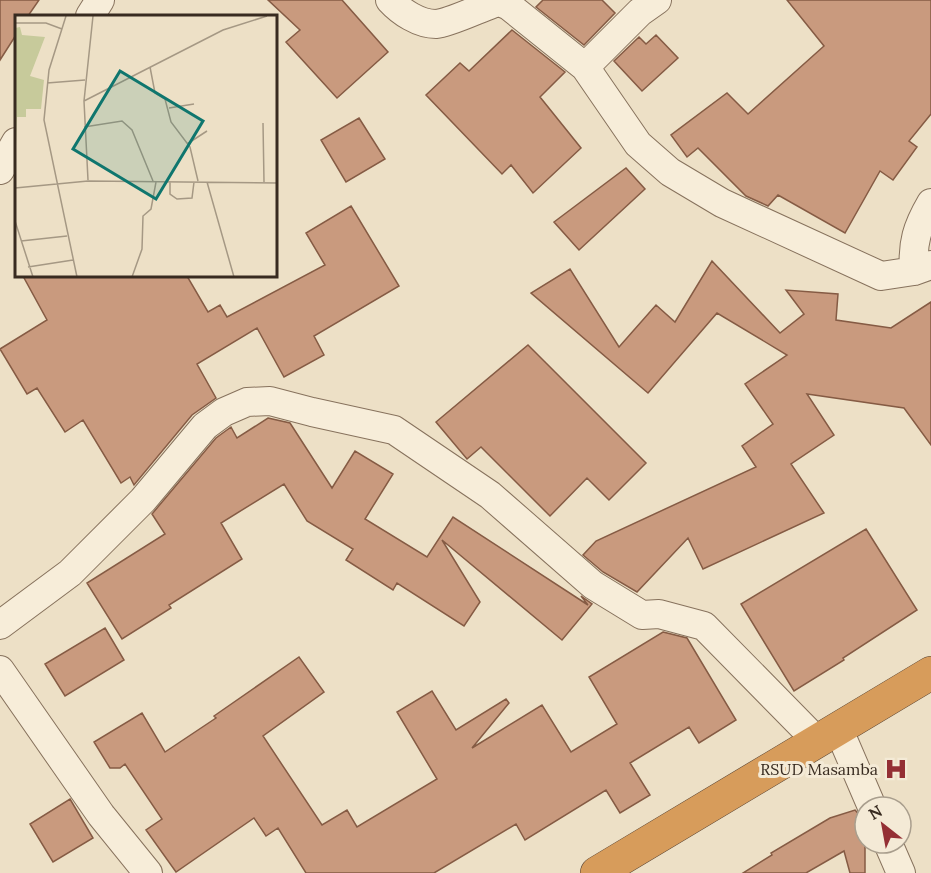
<svg xmlns="http://www.w3.org/2000/svg" width="931" height="873" font-family="Lora,serif">
  <style>
    .building { fill: #c99a7e; stroke: #855b44; stroke-width: 1.5 }
    .lines { fill: none; stroke-linecap: round; stroke-linejoin: round }
    .street-casing { stroke: #87725d; stroke-width: 30 }
    .highway-casing { stroke: #554031; stroke-width: 34 }
    .street { stroke: #f7edd9; stroke-width: 28 }
    .highway { stroke: #d79c5b; stroke-width: 33 }
    .labels { text-anchor: middle; stroke-width: 6; stroke-linejoin: round; paint-order: stroke }
    .poi-label { font-size: 16px; fill: #382b20; stroke: #f4ead6; text-anchor: end }
    .inset-road { fill: none; stroke: #a59884; stroke-width: 1.5 }
    .view { fill: #0f766e; fill-opacity: 0.15; stroke: #0f766e; stroke-width: 3 }
    .inset-edge { fill: none; stroke: #382b20; stroke-width: 3 }
  </style>
  <rect width="100%" height="100%" fill="#ede0c6"/>
  <path class="building" d="M 0,0 L 39,0 L 28,16 L 16,16 L 16,35 L 0,60 Z
    M 268,0 L 342,0 L 388,52 L 337,98 L 286,42 L 300,30 Z
    M 543,0 L 602,0 L 615,13 L 584,45 L 536,7 Z
    M 787,0 L 931,0 L 931,114 L 909,141 L 917,147 L 893,180 L 880,171 L 845,233 L 778,195 L 768,206 L 746,196 L 698,148 L 687,157 L 671,135 L 727,93 L 748,114 L 824,46 Z
    M 512,30 L 565,72 L 540,97 L 581,148 L 533,193 L 511,165 L 502,174 L 426,95 L 460,63 L 469,71 Z
    M 656,35 L 678,58 L 642,91 L 614,61 L 639,37 L 646,44 Z
    M 359,118 L 385,159 L 346,182 L 321,140 Z
    M 626,168 L 645,189 L 579,250 L 554,222 Z
    M 351,206 L 399,286 L 314,336 L 324,355 L 284,377 L 257,328 L 197,364 L 216,398 L 192,415 L 134,485 L 130,477 L 121,483 L 83,420 L 65,432 L 37,388 L 27,394 L 0,349 L 47,320 L 23,276 L 187,276 L 208,312 L 220,305 L 227,317 L 325,265 L 306,233 Z
    M 712,261 L 780,333 L 804,314 L 786,290 L 838,294 L 836,320 L 891,328 L 931,302 L 931,445 L 904,408 L 807,394 L 834,435 L 791,464 L 824,513 L 703,569 L 688,538 L 637,592 L 603,572 L 583,555 L 596,541 L 756,467 L 742,446 L 773,424 L 745,384 L 787,355 L 717,313 L 648,393 L 531,293 L 570,269 L 619,347 L 656,305 L 675,322 Z
    M 528,345 L 646,463 L 609,500 L 587,478 L 550,516 L 481,447 L 467,459 L 436,422 Z
    M 268,418 L 290,423 L 332,488 L 355,451 L 393,474 L 365,519 L 427,557 L 453,517 L 588,605 L 581,596 L 592,604 L 562,640 L 442,540 L 480,602 L 464,626 L 397,583 L 393,590 L 346,560 L 353,549 L 307,521 L 284,484 L 221,523 L 242,559 L 169,605 L 171,608 L 122,639 L 87,583 L 165,534 L 152,514 L 216,438 L 231,427 L 237,438 Z
    M 866,529 L 917,610 L 843,658 L 844,660 L 794,691 L 741,604 Z
    M 105,628 L 124,660 L 65,696 L 45,664 Z
    M 663,632 L 687,638 L 736,720 L 699,743 L 689,727 L 630,763 L 650,795 L 620,813 L 606,790 L 525,840 L 516,824 L 434,873 L 306,873 L 278,828 L 266,836 L 254,818 L 176,872 L 146,830 L 162,819 L 125,764 L 120,768 L 110,768 L 94,742 L 142,713 L 165,752 L 216,718 L 214,716 L 299,657 L 324,692 L 263,736 L 322,825 L 347,810 L 357,827 L 437,779 L 397,712 L 432,691 L 456,730 L 506,699 L 509,703 L 472,748 L 542,705 L 571,752 L 617,724 L 589,677 Z
    M 70,799 L 93,838 L 53,862 L 30,824 Z
    M 855,810 L 865,821 L 865,873 L 850,873 L 844,851 L 806,873 L 743,873 L 772,855 L 771,853 L 830,818 Z"/>
  <g class="lines">
    <g class="street-casing">
      <path id="street" d="M 390,0 C 401,12 419,24 436,24 C 449,23 478,9 492,4 L 500,2 L 509,6 L 585,67 L 638,144 L 670,172 L 722,203 L 881,276 L 914,271 L 931,265
        M 90,16 L 100,0
        M 585,67 L 640,12 L 657,0
        M 0,170 L 16,142
        M 914,271 C 912,243 917,227 931,203
        M 0,625 L 70,573 L 143,500 L 205,426 L 224,412 L 247,402 L 270,401 L 312,412 L 394,430 L 490,495 L 593,585 L 642,615 L 659,614 L 704,626 L 817,741
        M 0,670 L 101,815 L 148,873
        M 838,728 L 872,807
        M 888,843 L 901,873"/>
    </g>
    <g class="highway-casing">
      <path id="highway" d="M 597,873 L 931,673"/>
    </g>
    <use href="#street" class="street"/>
    <use href="#highway" class="highway"/>
  </g>
  <defs>
    <g id="hospital-bare" transform="scale(1.8)"><path d="M-5-5h3v3.5h4V-5h3V5h-3V1.5h-4V5h-3Z" fill="#942f34" stroke="#f4ead6" stroke-width="2.5" paint-order="stroke"/></g>
  </defs>
  <g fill-rule="evenodd">
    <use href="#hospital-bare" x="896" y="769"/>
  </g>
  <g class="labels">
    <g class="poi-label">
      <text x="878" y="775">RSUD Masamba</text>
    </g>
  </g>
  <g transform="translate(15 15)">
    <rect width="262" height="262" fill="#ede0c6"/>
    <path d="M 5,12 L 7,20 L 30,22 L 15,61 L 29,65 L 26,94 L 11,94 L 11,102 L 2,102 L 1,130 L 0,13 Z" fill="#c7ca9b"/>
    <path class="inset-road" d="M 51,1 L 34,55 L 29,105 L 62,262M 0,8 L 31,8 L 47,14M 135,52 L 140,78 L 150,84 L 156,107 L 175,132 L 183,166M 32,68 L 70,65M 69,86 L 208,15 L 252,1M 154,93 L 179,89M 248,108 L 249,167M 69,112 L 107,106 L 117,115 L 138,166M 172,129 L 192,116M 73,165 L 69,86 L 78,1M 155,167 L 155,179 L 162,184 L 177,183 L 179,167M 192,167 L 219,262M 0,173 L 73,166 L 263,168M 0,206 L 18,262M 6,226 L 52,221M 13,252 L 58,245M 117,262 L 127,234 L 128,201 L 136,194 L 141,167"/>
    <path class="view" d="M 105,56 L 188,106 L 141,184 L 58,134 Z"/>
    <rect width="262" height="262" class="inset-edge"/>
  </g>
  <g transform="translate(883 825) rotate(329)"><circle r="28" fill="#f4ead6" stroke="#a99e8d" stroke-width="1.5"/>
  <path d="M0-4.5L10 22L0 15L-10 22Z" fill="#942f34"/>
  <text y="-9" font-size="16" font-weight="bold" text-anchor="middle" fill="#382b20">N</text>
  </g>
</svg>
